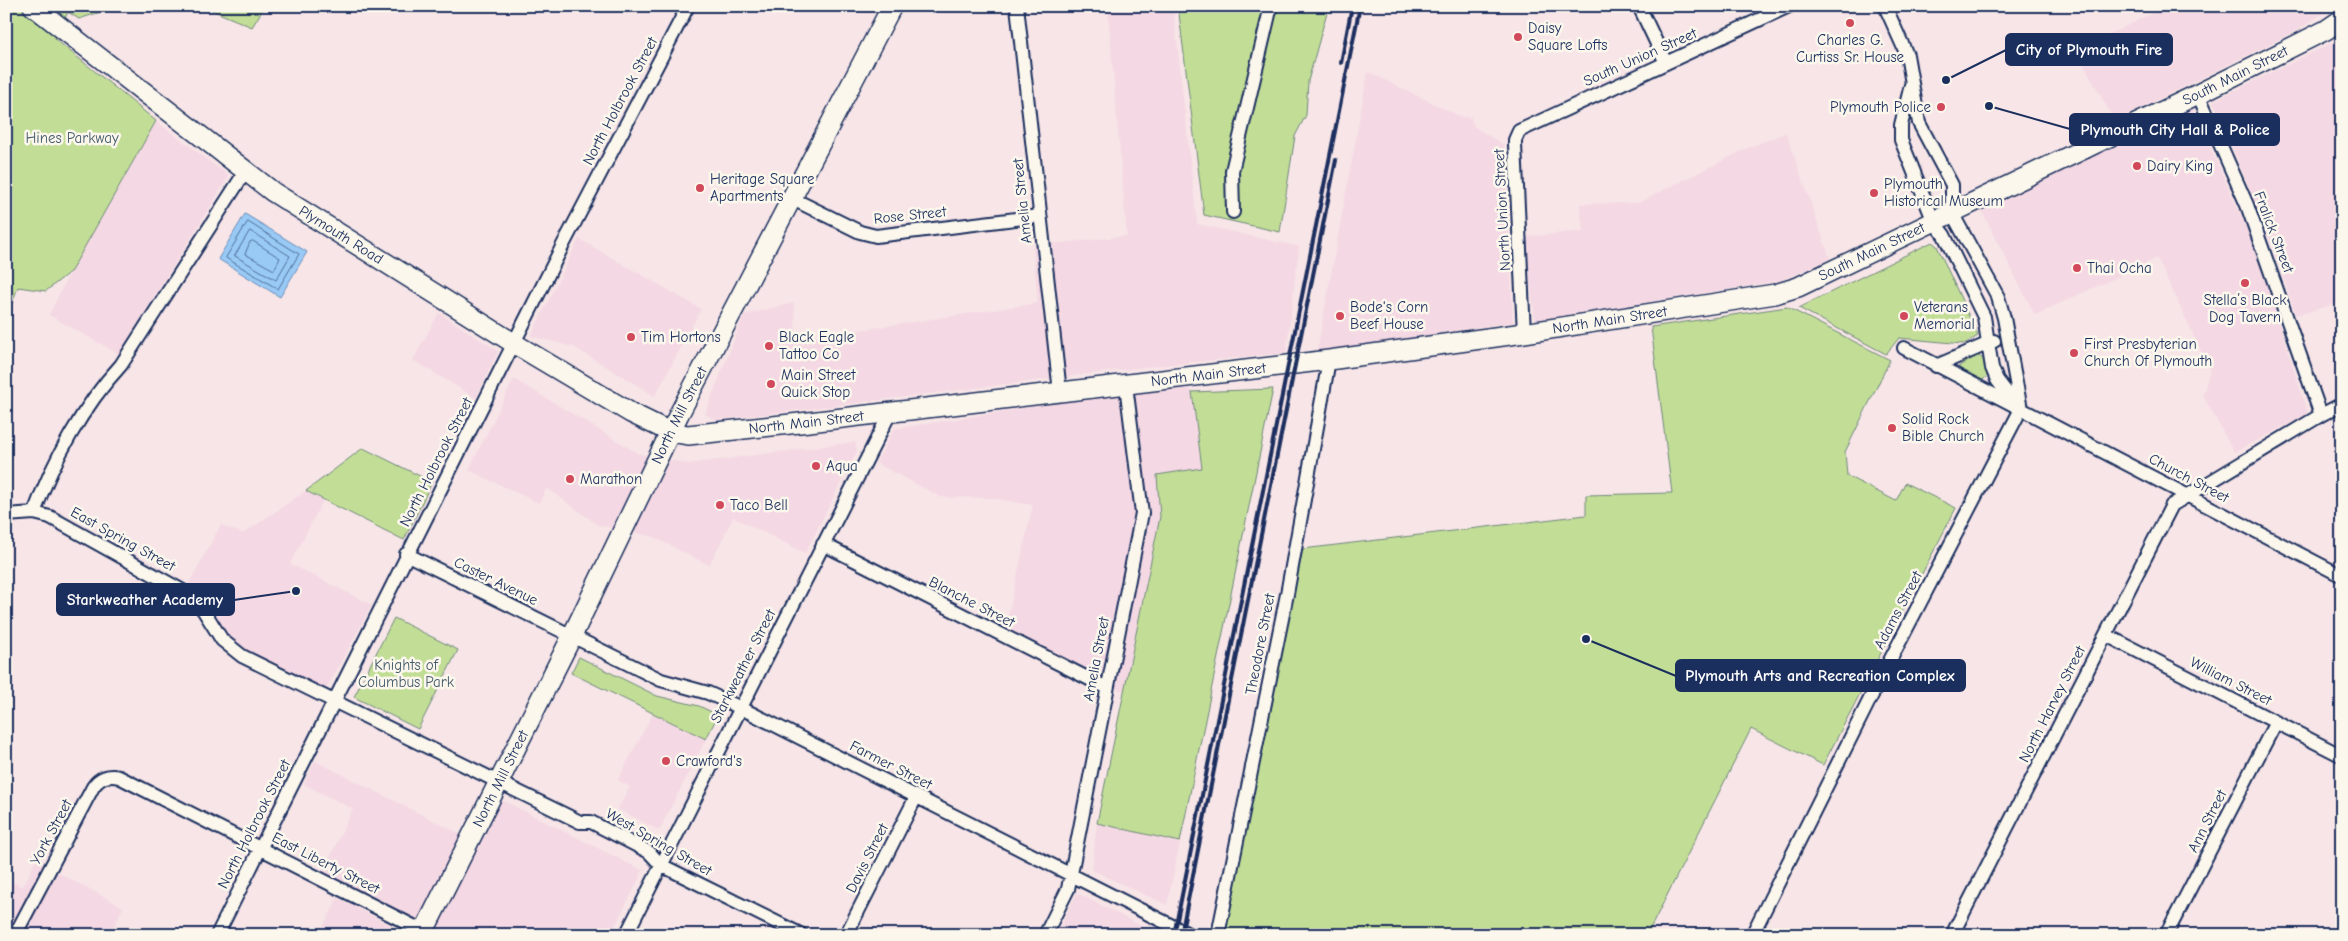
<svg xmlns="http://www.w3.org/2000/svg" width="2348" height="941" font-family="'Comic Neue',sans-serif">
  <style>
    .built { fill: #f4d8e3 }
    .green { fill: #c2de96; stroke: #6e867a }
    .water { fill: #99caf5; stroke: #678cb9 }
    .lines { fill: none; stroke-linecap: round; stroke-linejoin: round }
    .shore { stroke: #4d6d9a; stroke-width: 1 }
    .street-casing { stroke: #1b2f5e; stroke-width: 16 }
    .secondary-casing { stroke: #1b2f5e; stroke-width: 22 }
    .street { stroke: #fbf7ec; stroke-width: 12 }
    .secondary { stroke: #fbf7ec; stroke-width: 19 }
    .rail { stroke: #1b2f5e; stroke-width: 4 }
    .poi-dot { fill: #d1495b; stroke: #fbf7ec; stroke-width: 2 }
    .labels { text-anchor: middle; stroke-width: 5; stroke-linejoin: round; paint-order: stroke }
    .poi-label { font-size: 15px; fill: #1b2f5e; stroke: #fbf7ec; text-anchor: start }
    .street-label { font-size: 15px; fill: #1b2f5e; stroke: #fbf7ec }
    .park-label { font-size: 15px; fill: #455b6c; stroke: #fbf7ec }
    .leader { fill: none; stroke: #1b2f5e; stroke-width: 2 }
    .callout-dot { fill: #1b2f5e; stroke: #fbf7ec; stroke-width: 2 }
    .callout { fill: #1b2f5e; stroke: #1b2f5e; stroke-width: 2 }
    .callout-label { font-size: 16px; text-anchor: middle; font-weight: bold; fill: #fff }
  </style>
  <rect width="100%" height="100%" fill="#f7e5e7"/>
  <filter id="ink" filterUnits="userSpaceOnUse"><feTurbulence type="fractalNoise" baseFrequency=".02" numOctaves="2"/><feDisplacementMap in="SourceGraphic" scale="10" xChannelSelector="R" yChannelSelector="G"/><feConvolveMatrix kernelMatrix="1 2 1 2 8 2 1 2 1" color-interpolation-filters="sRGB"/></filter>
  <g filter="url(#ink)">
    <path class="built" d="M 1119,6 L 1173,6 L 1197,224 L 1299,247 L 1286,353 L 1145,367 L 717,420 L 705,414 L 744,315 L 794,303 L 796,340 L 1038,303 L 1033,246 L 1127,236 L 1108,8 Z
      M 2167,6 L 2329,6 L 2325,12 L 2298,30 L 2115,121 L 2076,51 Z
      M 2342,38 L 2342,302 L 2296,315 L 2273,246 L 2213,101 Z
      M 1368,72 L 1461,117 L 1470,117 L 1474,127 L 1504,145 L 1513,322 L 1317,352 Z
      M 2192,108 L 2253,242 L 2308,414 L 2234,452 L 2203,395 L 2210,370 L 2157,258 L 2035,315 L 1982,211 Z
      M 156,121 L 229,176 L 119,354 L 49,315 L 71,271 Z
      M 1786,133 L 1830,259 L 1780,281 L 1535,320 L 1525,237 L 1583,231 L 1580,204 L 1638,203 L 1748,148 Z
      M 579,239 L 701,309 L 655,396 L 574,347 L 531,336 Z
      M 439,313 L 498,351 L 476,398 L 413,360 Z
      M 514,379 L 639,454 L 688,464 L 855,442 L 857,451 L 805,553 L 733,517 L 709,565 L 652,536 L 598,525 L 547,488 L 539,503 L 469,470 Z
      M 1188,387 L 1192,392 L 1202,468 L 1157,476 L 1160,517 L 1124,692 L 1005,631 L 1033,505 L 991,498 L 941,497 L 876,463 L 894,429 L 1114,394 Z
      M 306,491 L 323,500 L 290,564 L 372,605 L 325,691 L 257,659 L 233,643 L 207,600 L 187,587 L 221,525 L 243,534 Z
      M 653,714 L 706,739 L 659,830 L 618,809 L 630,787 L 618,780 Z
      M 315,761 L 462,835 L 420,922 L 322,874 L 353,809 L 304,784 Z
      M 502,800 L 643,871 L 610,935 L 453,935 L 438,927 Z
      M 1097,823 L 1180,842 L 1167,905 L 1092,870 Z
      M 36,861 L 123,907 L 110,935 L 6,935 L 6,879 L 23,887 Z
      M 1077,893 L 1155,933 L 1155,935 L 1056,935 Z
      M 338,898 L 409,935 L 319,935 Z"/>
    <path class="green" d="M 6,6 L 119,6 L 79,19 L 68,12 L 55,39 L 156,121 L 71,271 L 46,291 L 18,287 L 6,319 Z
      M 202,6 L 265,6 L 252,27 Z
      M 1178,6 L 1326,6 L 1327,12 L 1308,81 L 1306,115 L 1295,136 L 1280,232 L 1204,215 Z
      M 1932,242 L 1937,246 L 1978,336 L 1964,344 L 1899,338 L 1886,354 L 1799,308 Z
      M 1787,307 L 1890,360 L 1845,452 L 1847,476 L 1896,501 L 1905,483 L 1956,508 L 1823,765 L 1751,729 L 1647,935 L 1224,935 L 1303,549 L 1586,515 L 1586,495 L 1672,493 L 1651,327 Z
      M 1978,355 L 1985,361 L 1988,375 L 1983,380 L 1959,369 L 1959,366 Z
      M 1273,389 L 1180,842 L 1097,823 L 1160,517 L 1157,475 L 1202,468 L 1192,392 Z
      M 363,448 L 432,482 L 404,540 L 306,491 Z
      M 394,618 L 458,650 L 418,729 L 354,697 Z
      M 579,657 L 657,696 L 699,706 L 718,715 L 706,739 L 571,673 Z"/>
    <path class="water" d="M 245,214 L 307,252 L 280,297 L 218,259 Z"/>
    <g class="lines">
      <path class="shore" d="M 248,222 L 299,254 L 278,289 L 226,258 Z
        M 250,231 L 290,256 L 276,280 L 235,256 Z
        M 253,241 L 280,258 L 274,270 L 245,254 L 250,242 Z"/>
      <g class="street-casing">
        <path id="street" d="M 1017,6 L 1060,392
          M 1639,6 L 1666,63
          M 1885,6 L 1907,55 L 1919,123 L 1952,185 L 1952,213 L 1998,297 L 2004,318 L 2021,409
          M 1911,85 L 1901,125 L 1901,140 L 1934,222 L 1944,235 L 1984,317 L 1992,368 L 1997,380 L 2014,402
          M 2198,94 L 2247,205 L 2321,415
          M 791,198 L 860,232 L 876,236 L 1040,216
          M 1233,212 L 1232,171 L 1271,6
          M 1524,333 L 1515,145 L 1515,140 L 1519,131 L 1789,6
          M 1904,348 L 2342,576
          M 1936,366 L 1994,341
          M 34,513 C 53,461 83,406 121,365 L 245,172
          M 6,515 L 34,513 L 50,517 L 190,595 L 204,611 L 222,640 L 242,656 L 580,822 L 591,822 L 649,852 L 661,865 L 802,935
          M 823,544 L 1107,688
          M 406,554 L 661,680 L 708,693 L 741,708 L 1190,935
          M 2106,635 L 2342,756
          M 15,935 L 93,787 C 99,778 108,774 119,777 L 429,934
          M 217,935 L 564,243 L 688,6
          M 626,935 L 890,413
          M 846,935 L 916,797
          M 1045,935 L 1068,889 L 1142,513 L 1126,385
          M 1218,935 L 1287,594 L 1329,360
          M 1752,935 L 1872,695 L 2021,409
          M 1952,935 L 2172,505 L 2321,415 L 2342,404
          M 2166,935 L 2276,722"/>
      </g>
      <g class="secondary-casing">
        <g id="secondary">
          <path id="s1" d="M 33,6 L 273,192 L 515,344 L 631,413 L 670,432 L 688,435 L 809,422 L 1329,360 L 1524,333 L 1775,294 L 1798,287 L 2198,94 L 2326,30 L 2342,19"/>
          <path id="s2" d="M 422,935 L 572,636 L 679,414 L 892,6"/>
        </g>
      </g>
      <use href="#street" class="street"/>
      <use href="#secondary" class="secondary"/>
      <path class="rail" d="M 1341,63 L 1352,6
        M 1174,935 L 1360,6
        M 1181,935 L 1336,160"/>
    </g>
  </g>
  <g class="poi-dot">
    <circle cx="1850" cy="23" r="5"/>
    <circle cx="1518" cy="37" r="5"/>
    <circle cx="1941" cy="107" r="5"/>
    <circle cx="2137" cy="166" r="5"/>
    <circle cx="700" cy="188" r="5"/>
    <circle cx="1874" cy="193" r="5"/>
    <circle cx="2077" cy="268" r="5"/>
    <circle cx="2245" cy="283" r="5"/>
    <circle cx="1340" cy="316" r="5"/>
    <circle cx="1904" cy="316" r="5"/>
    <circle cx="631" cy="337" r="5"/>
    <circle cx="769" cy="346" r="5"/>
    <circle cx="2074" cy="353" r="5"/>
    <circle cx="771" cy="384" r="5"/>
    <circle cx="1892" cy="428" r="5"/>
    <circle cx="816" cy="466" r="5"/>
    <circle cx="570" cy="479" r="5"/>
    <circle cx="720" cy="505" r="5"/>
    <circle cx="666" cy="761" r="5"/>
  </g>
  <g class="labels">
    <g class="poi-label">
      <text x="1528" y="33">Daisy<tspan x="1528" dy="17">Square Lofts</tspan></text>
      <text x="1850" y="45" text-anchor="middle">Charles G.<tspan x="1850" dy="17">Curtiss Sr. House</tspan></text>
      <text x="1931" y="112" text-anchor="end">Plymouth Police</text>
      <text x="2147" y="171">Dairy King</text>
      <text x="710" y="184">Heritage Square<tspan x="710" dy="17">Apartments</tspan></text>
      <text x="1884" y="189">Plymouth<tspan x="1884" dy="17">Historical Museum</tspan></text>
      <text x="2087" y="273">Thai Ocha</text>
      <text x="2245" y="305" text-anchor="middle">Stella’s Black<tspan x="2245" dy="17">Dog Tavern</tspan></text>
      <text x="1350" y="312">Bode's Corn<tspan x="1350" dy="17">Beef House</tspan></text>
      <text x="1914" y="312">Veterans<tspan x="1914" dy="17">Memorial</tspan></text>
      <text x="641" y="342">Tim Hortons</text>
      <text x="779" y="342">Black Eagle<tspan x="779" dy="17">Tattoo Co</tspan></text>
      <text x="2084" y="349">First Presbyterian<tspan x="2084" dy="17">Church Of Plymouth</tspan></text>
      <text x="781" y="380">Main Street<tspan x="781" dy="17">Quick Stop</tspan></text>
      <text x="1902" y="424">Solid Rock<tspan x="1902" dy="17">Bible Church</tspan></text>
      <text x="826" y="471">Aqua</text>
      <text x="580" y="484">Marathon</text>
      <text x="730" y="510">Taco Bell</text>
      <text x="676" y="766">Crawford's</text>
    </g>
    <g class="street-label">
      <text transform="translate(1640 57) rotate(-24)" y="5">South Union Street</text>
      <text dy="5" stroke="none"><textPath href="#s1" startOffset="2392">South Main Street</textPath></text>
      <text transform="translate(620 101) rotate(-62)" y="5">North Holbrook Street</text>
      <text transform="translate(1022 201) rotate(-96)" y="5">Amelia Street</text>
      <text transform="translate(1502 210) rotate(-93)" y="5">North Union Street</text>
      <text transform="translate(910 215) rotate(-6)" y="5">Rose Street</text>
      <text transform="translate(2274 232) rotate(69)" y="5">Fralick Street</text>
      <text dy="5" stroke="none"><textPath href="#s1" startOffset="384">Plymouth Road</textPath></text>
      <text dy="5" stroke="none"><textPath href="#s1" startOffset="1988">South Main Street</textPath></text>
      <text dy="5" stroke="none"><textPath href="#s1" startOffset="1715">North Main Street</textPath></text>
      <text dy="5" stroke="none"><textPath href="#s1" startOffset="1310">North Main Street</textPath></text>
      <text dy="5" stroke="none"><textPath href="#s2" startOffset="580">North Mill Street</textPath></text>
      <text dy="5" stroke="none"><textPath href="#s1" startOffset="905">North Main Street</textPath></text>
      <text transform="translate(436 462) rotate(-63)" y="5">North Holbrook Street</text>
      <text transform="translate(2189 478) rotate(28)" y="5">Church Street</text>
      <text transform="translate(123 539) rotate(29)" y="5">East Spring Street</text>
      <text transform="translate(496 581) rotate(26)" y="5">Caster Avenue</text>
      <text transform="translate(972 602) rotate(27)" y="5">Blanche Street</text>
      <text transform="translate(1898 610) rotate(-62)" y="5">Adams Street</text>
      <text transform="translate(1260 644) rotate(-79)" y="5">Theodore Street</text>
      <text transform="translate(1096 659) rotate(-79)" y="5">Amelia Street</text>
      <text transform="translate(743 666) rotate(-63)" y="5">Starkweather Street</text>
      <text transform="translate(2231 681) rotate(27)" y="5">William Street</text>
      <text transform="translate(2052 704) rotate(-63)" y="5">North Harvey Street</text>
      <text transform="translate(891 765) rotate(27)" y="5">Farmer Street</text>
      <text dy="5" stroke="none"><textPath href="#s2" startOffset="175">North Mill Street</textPath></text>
      <text transform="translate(2207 821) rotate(-63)" y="5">Ann Street</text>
      <text transform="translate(254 824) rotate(-63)" y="5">North Holbrook Street</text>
      <text transform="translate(51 832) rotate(-62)" y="5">York Street</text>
      <text transform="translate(659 842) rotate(30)" y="5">West Spring Street</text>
      <text transform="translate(867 858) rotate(-63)" y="5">Davis Street</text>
      <text transform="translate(326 863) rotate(27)" y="5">East Liberty Street</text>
    </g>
    <g class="park-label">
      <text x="72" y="143">Hines Parkway</text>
      <text x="406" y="670">Knights of<tspan x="406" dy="17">Columbus Park</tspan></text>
    </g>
  </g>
  <path class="leader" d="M1946 80L2006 50M1989 106L2070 129M296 591L234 600M1586 639L1676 676"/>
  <g class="callout-dot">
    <circle cx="1946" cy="80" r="5"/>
    <circle cx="1989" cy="106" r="5"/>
    <circle cx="296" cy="591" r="5"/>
    <circle cx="1586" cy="639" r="5"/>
  </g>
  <g class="callout">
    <rect x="2006" y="34" width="166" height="31" rx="5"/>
    <rect x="2070" y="114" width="209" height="31" rx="5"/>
    <rect x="57" y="584" width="177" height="31" rx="5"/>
    <rect x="1676" y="660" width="289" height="31" rx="5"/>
  </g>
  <g class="callout-label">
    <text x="2089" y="55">City of Plymouth Fire</text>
    <text x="2175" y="135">Plymouth City Hall &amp; Police</text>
    <text x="145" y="605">Starkweather Academy</text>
    <text x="1820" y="681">Plymouth Arts and Recreation Complex</text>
  </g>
  <rect width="2348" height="941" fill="none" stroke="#fbf7ec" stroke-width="25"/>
  <rect x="12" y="12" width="2323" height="916" fill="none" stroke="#1b2f5e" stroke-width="2" filter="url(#ink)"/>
</svg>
